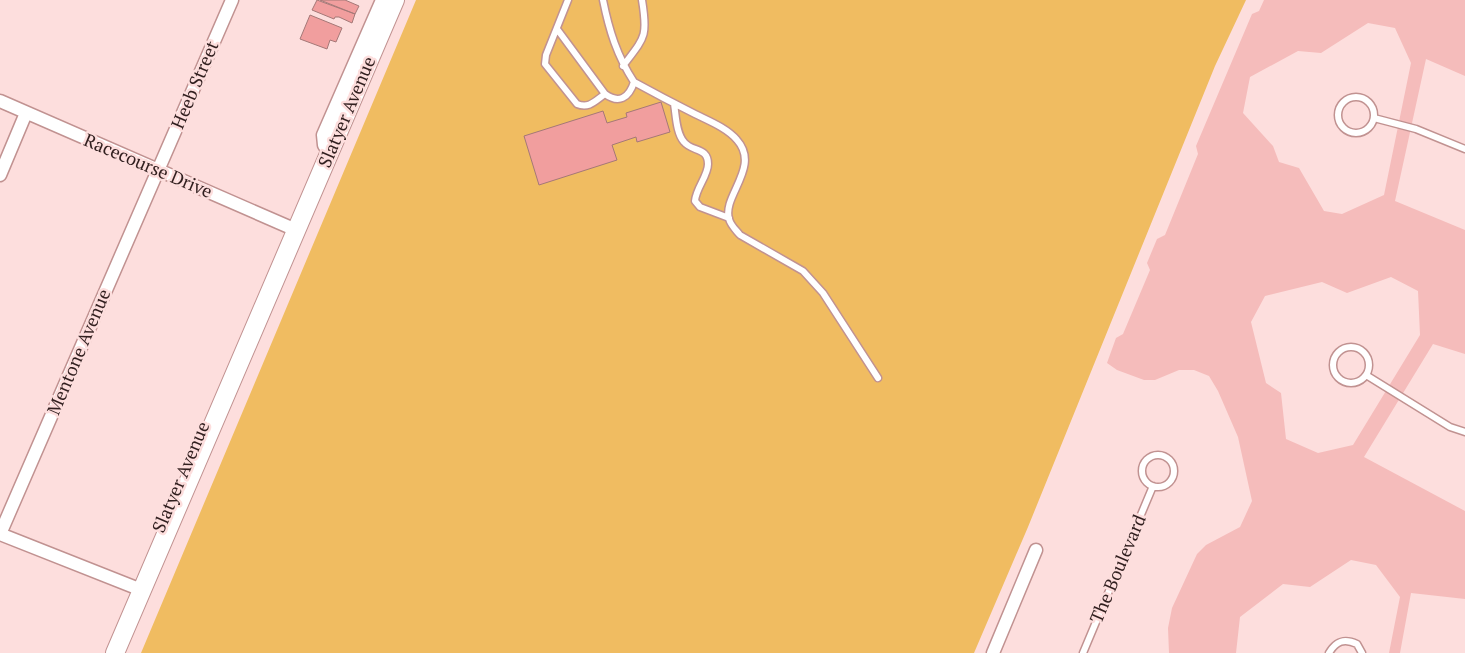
<svg xmlns="http://www.w3.org/2000/svg" width="1465" height="653" font-family="'PT Serif',serif">
  <style>
    .green { fill: #f0bc61 }
    .water { fill: #f5bcbb; fill-rule: evenodd }
    .building { fill: #f19e9e; stroke: #a57877 }
    .lines { fill: none; stroke-linecap: round; stroke-linejoin: round }
    .service-casing { stroke: #c19291; stroke-width: 9 }
    .minor-casing { stroke: #c19291; stroke-width: 15 }
    .secondary-casing { stroke: #c19291; stroke-width: 20 }
    .service { stroke: #fff; stroke-width: 6 }
    .minor { stroke: #fff; stroke-width: 12 }
    .secondary { stroke: #fff; stroke-width: 18 }
    .labels { text-anchor: middle; stroke-width: 5; stroke-linejoin: round; paint-order: stroke }
    .street-label { font-size: 18px; fill: #311f1f; stroke: #fddedd }
  </style>
  <rect width="100%" height="100%" fill="#fddedd"/>
  <path class="green" d="M 416,0 L 1246,0 L 1215,66 L 1028,527 L 974,653 L 141,653 Z"/>
  <path class="water" d="M 1264,0 L 1465,0 L 1465,76 L 1426,59 L 1395,201 L 1465,230 L 1465,354 L 1433,344 L 1364,457 L 1465,511 L 1465,599 L 1411,593 L 1400,653 L 1389,653 L 1400,597 L 1376,565 L 1351,560 L 1310,587 L 1283,584 L 1240,617 L 1236,653 L 1169,653 L 1168,628 L 1172,608 L 1197,554 L 1206,545 L 1240,527 L 1252,501 L 1238,437 L 1218,391 L 1209,376 L 1194,370 L 1179,370 L 1155,380 L 1144,380 L 1117,370 L 1107,363 L 1116,338 L 1123,334 L 1150,270 L 1147,263 L 1157,239 L 1165,235 L 1198,154 L 1196,146 L 1252,14 L 1259,11 ZM 1368,23 L 1395,28 L 1411,63 L 1384,195 L 1342,214 L 1324,211 L 1299,168 L 1279,162 L 1273,146 L 1243,113 L 1250,77 L 1298,51 L 1321,53 ZM 1391,277 L 1418,291 L 1420,335 L 1353,445 L 1318,453 L 1286,439 L 1281,393 L 1266,383 L 1251,322 L 1265,296 L 1322,282 L 1347,293 Z"/>
  <path class="building" d="M 317,0 L 355,14 L 352,23 L 339,17 L 335,17 L 334,19 L 312,10 Z
    M 320,0 L 345,0 L 359,6 L 355,14 Z
    M 310,15 L 342,28 L 336,42 L 330,40 L 327,49 L 300,39 Z
    M 661,102 L 670,132 L 637,142 L 636,137 L 612,145 L 617,160 L 539,185 L 524,136 L 603,111 L 607,123 L 627,117 L 626,113 Z"/>
  <g class="lines">
    <g class="service-casing">
      <path id="service" d="M 568,0 L 546,55 L 545,64 L 577,104 C 589,109 595,101 605,94
        M 557,29 L 605,94 C 619,104 629,98 634,82 C 617,56 609,30 603,0
        M 623,66 C 645,37 648,37 642,0
        M 634,82 C 654,93 675,104 695,114 C 709,121 727,128 737,140 C 761,167 722,196 729,219 C 731,226 736,230 740,235 L 803,271 L 823,293 L 878,378
        M1338 115a18 18 0 1 1 36 0a18 18 0 1 1-36 0Z
        M 674,104 C 676,115 676,133 684,142 C 692,152 708,147 708,164 C 708,176 696,188 695,201 L 700,207 L 729,218
        M 1374,118 L 1416,129 L 1465,149
        M1333 365a18 18 0 1 1 36 0a18 18 0 1 1-36 0Z
        M 1366,375 L 1450,427 L 1465,432
        M1142 471a16 16 0 1 1 32 0a16 16 0 1 1-32 0Z
        M 1083,653 L 1153,486
        M 1329,653 C 1336,641 1344,638 1357,644 L 1362,653"/>
    </g>
    <g class="minor-casing">
      <path id="minor" d="M 0,101 L 296,230
        M 329,153 L 324,145 L 323,135 L 382,0
        M 0,175 L 26,113
        M 0,534 L 232,0
        M 0,534 L 134,587
        M 993,653 L 1036,550"/>
    </g>
    <g class="secondary-casing">
      <path id="secondary" d="M 115,653 L 395,0"/>
    </g>
    <use href="#service" class="service"/>
    <use href="#minor" class="minor"/>
    <use href="#secondary" class="secondary"/>
  </g>
  <g class="labels">
    <g class="street-label">
      <text transform="translate(195 85) rotate(-67)" y="6">Heeb Street</text>
      <text transform="translate(347 112) rotate(-67)" y="6">Slatyer Avenue</text>
      <text transform="translate(148 166) rotate(23)" y="6">Racecourse Drive</text>
      <text transform="translate(79 352) rotate(-67)" y="6">Mentone Avenue</text>
      <text transform="translate(181 477) rotate(-67)" y="6">Slatyer Avenue</text>
      <text transform="translate(1118 569) rotate(-67)" y="6">The Boulevard</text>
    </g>
  </g>
</svg>
